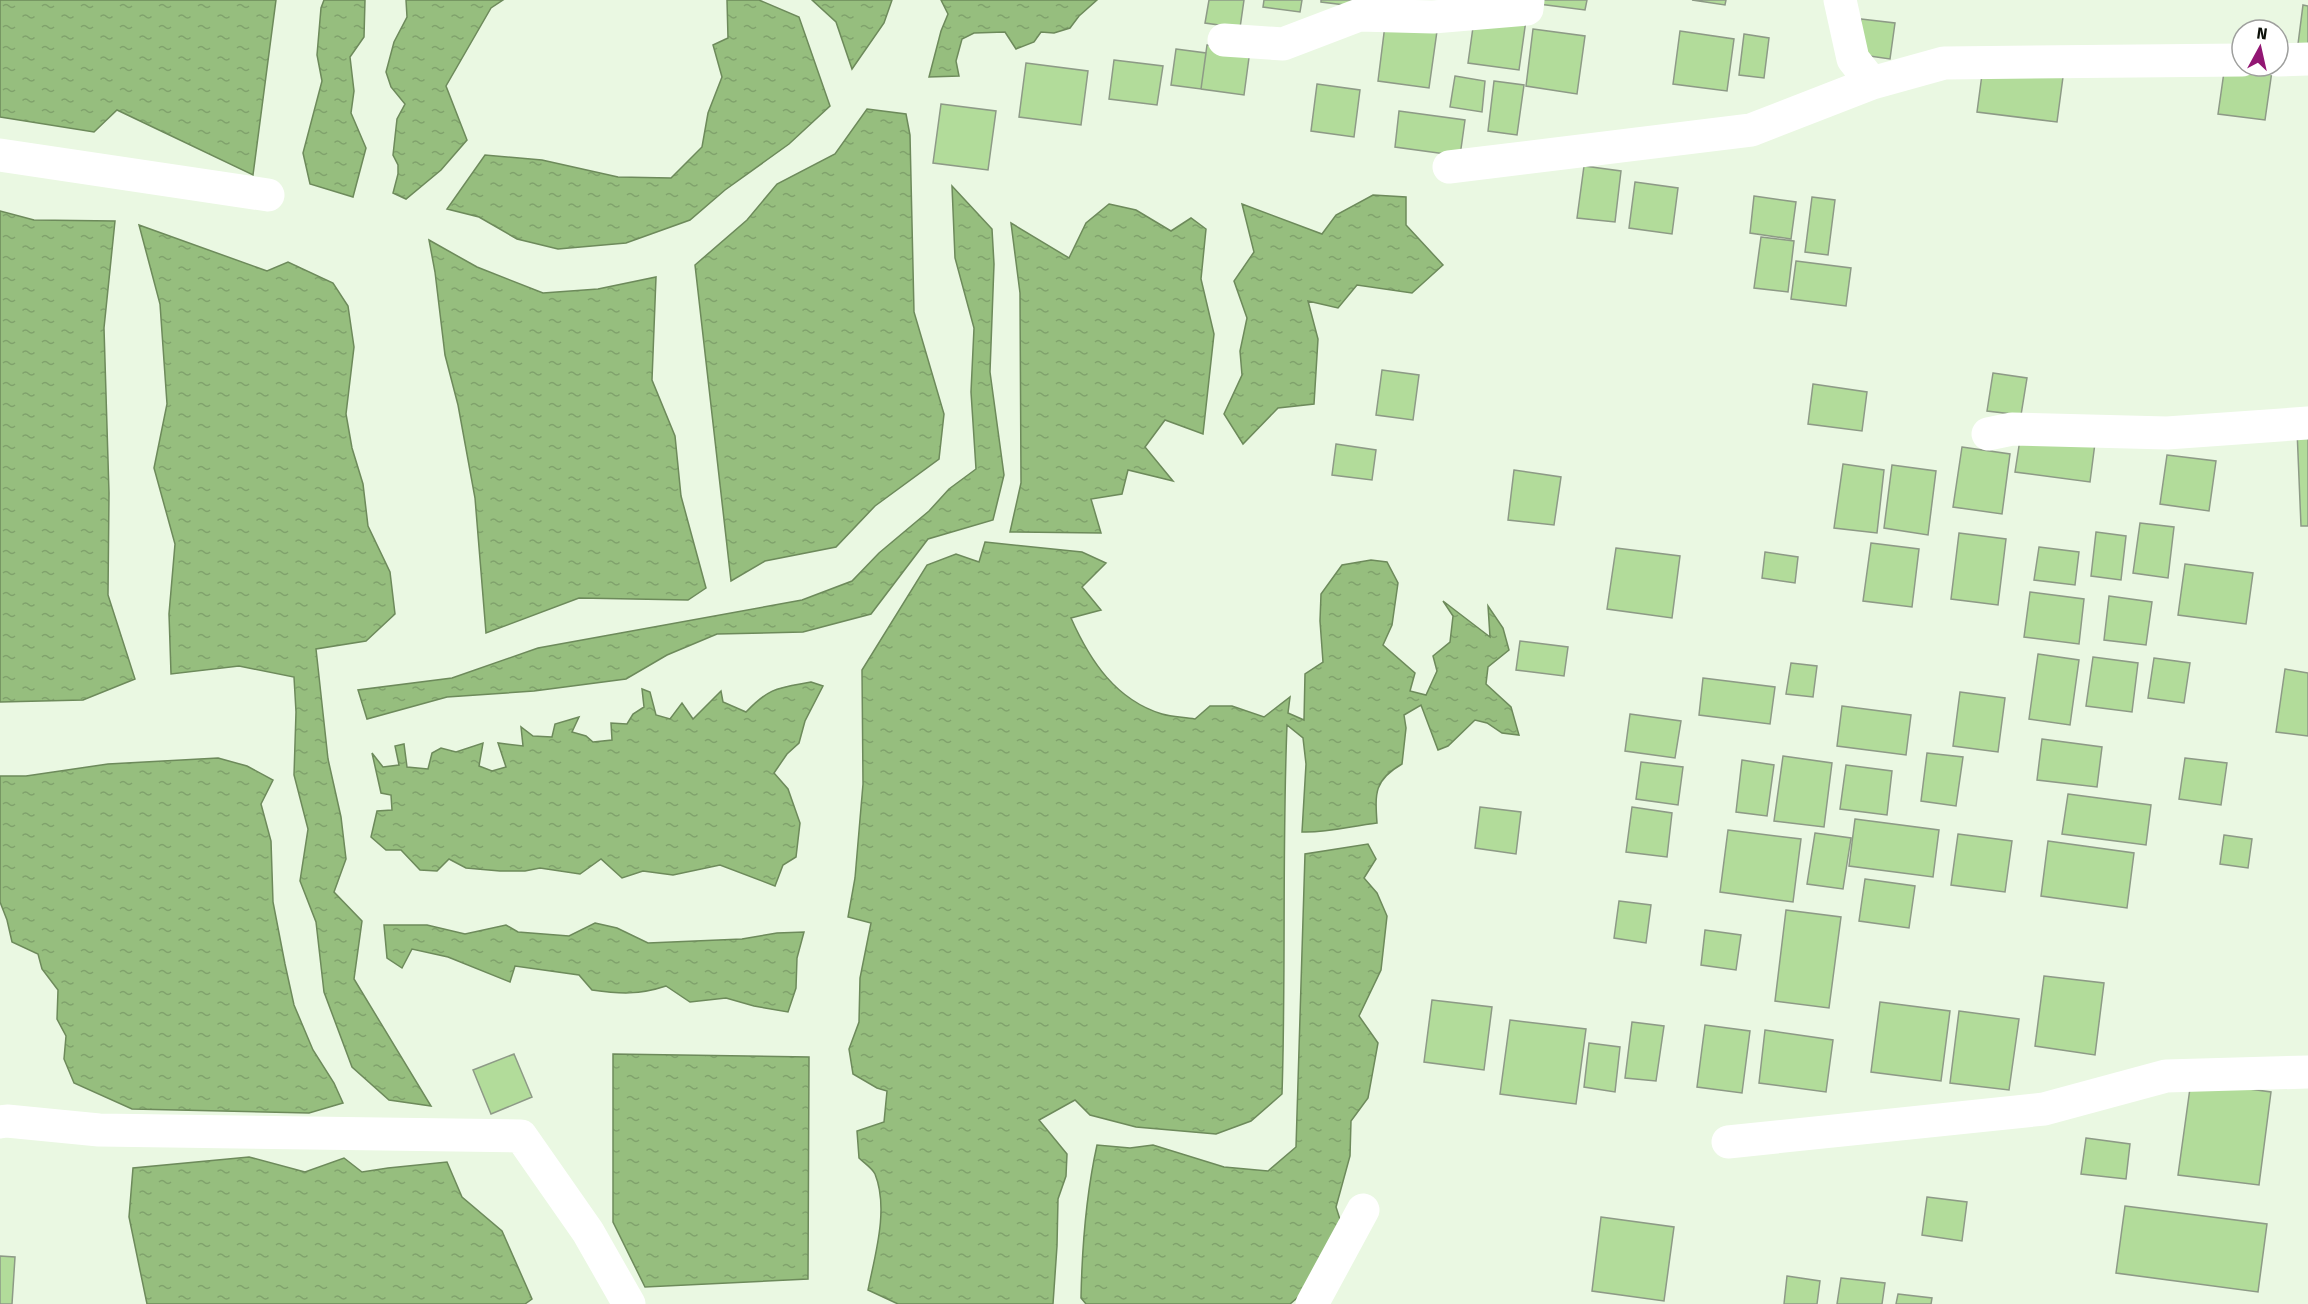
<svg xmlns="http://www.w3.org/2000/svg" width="2308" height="1304" font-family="'Fira Sans',sans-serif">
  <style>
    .water { fill: url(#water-ripples); stroke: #6d8a5b; stroke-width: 1.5 }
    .building { fill: #b2dc9a; stroke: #8d9a86; stroke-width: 1.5 }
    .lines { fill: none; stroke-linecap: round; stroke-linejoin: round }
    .minor { stroke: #fff; stroke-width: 33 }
  </style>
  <defs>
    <pattern id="water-ripples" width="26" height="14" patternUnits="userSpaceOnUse" patternTransform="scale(1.5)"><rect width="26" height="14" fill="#96be7e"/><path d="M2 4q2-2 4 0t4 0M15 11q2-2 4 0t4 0" fill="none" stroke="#80a26c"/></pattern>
  </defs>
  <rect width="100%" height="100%" fill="#eaf8e2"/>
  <path class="water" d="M 0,0 L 276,0 L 253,175 L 117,110 L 94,132 L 0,117 Z
    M 324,0 L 365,0 L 364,37 L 350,57 L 354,91 L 351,113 L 366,148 L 353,197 L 310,184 L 303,153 L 322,81 L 317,55 L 321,8 Z
    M 406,0 L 503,0 L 491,8 L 446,86 L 467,140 L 441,170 L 406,199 L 393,193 L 398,174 L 398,165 L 393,155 L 397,119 L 405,104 L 391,87 L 386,72 L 394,42 L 407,17 Z
    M 727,0 L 759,0 L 799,17 L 830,106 L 789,144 L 725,190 L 690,220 L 626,243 L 558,249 L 517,239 L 479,217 L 447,209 L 485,155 L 542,160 L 618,177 L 671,178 L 702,147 L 708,113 L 722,77 L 713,45 L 728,38 Z
    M 812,0 L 892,0 L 884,23 L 852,69 L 836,22 Z
    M 941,0 L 1097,0 L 1079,16 L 1070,28 L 1054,33 L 1041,32 L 1034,42 L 1016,49 L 1005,32 L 974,33 L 962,39 L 956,61 L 959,76 L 929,77 L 941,31 L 948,14 Z
    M 867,109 L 906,114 L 910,135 L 914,312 L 944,414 L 939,459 L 875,506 L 836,547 L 765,561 L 731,581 L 695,265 L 747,220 L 777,184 L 835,154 Z
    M 952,186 L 992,229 L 994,264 L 990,372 L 1004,475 L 993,520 L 928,539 L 871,614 L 803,632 L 717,634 L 667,655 L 626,679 L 534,691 L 447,697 L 367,719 L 358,690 L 452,678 L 538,648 L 802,600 L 852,581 L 879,553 L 929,511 L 949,489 L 976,469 L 971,392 L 974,328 L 955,258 Z
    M 1373,195 L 1406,197 L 1406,225 L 1443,265 L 1412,293 L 1357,285 L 1338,308 L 1308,301 L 1318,339 L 1314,404 L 1278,408 L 1243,444 L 1224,414 L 1242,375 L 1240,351 L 1247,318 L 1234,281 L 1254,252 L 1242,204 L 1322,234 L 1336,215 Z
    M 1109,204 L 1136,210 L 1171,231 L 1191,218 L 1206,229 L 1201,279 L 1214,334 L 1203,434 L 1165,420 L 1145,447 L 1173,481 L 1128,470 L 1122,494 L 1091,499 L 1101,533 L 1010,532 L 1021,483 L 1020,293 L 1011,223 L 1069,258 L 1086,223 Z
    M 0,211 L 34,220 L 115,221 L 104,328 L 109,493 L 108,595 L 135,679 L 83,700 L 0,702 Z
    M 139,225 L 267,271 L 288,262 L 333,283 L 348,306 L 354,347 L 346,414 L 352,448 L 363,484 L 368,526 L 390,572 L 395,614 L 366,641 L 316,649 L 328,759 L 341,817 L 346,859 L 334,892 L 362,921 L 354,979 L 431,1106 L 389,1100 L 352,1067 L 324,992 L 316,922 L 300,881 L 308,829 L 294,775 L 296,712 L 294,677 L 239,666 L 171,674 L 169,614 L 175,544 L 154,468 L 167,404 L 160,304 Z
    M 429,240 L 477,267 L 543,293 L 598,289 L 656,277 L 652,380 L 675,436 L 681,496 L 706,588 L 688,600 L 579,598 L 486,633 L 475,498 L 458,405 L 445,355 L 435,272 Z
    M 985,542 L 1082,552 L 1106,563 L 1082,587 L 1101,610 L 1071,618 C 1090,661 1116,700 1162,714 C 1172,717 1184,717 1195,719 L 1210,706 L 1232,706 L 1264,717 L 1290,697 L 1288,713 L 1304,720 L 1305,674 L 1323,662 L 1320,621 L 1321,594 L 1342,565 L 1371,560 L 1387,562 L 1398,583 L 1392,625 L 1383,645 L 1415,673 L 1410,691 L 1426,695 L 1437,671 L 1433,656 L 1450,642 L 1453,616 L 1443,601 L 1490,637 L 1488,606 L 1503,628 L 1509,650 L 1488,667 L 1486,684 L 1511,707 L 1519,735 L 1502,733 L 1487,723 L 1475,720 L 1448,746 L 1438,750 L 1421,705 L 1404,715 L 1406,728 L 1402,764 C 1374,780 1375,793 1377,823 C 1351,826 1328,833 1302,832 L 1306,764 L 1303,738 L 1287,725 C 1282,848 1286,971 1282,1094 L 1251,1121 L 1216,1134 L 1136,1127 L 1090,1115 L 1075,1100 L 1039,1120 L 1067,1154 L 1066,1176 L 1058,1199 L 1057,1246 L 1053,1304 L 898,1304 L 868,1290 C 875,1255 889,1209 875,1174 C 872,1168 864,1163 859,1158 L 857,1131 L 884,1122 L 887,1091 L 877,1088 L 853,1074 L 849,1049 L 859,1022 L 860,978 L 871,923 L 848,917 L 855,878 L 863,784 L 862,670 L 927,565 L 956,554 L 979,562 Z
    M 811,682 L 823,686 L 805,721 L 799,743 L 787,754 L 774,773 L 788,789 L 800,823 L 796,857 L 783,865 L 775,886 L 720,865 L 673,875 L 643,871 L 622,878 L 601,859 L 580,874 L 540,868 L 525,871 L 500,871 L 466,868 L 449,859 L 437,871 L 420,870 L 401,850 L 386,850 L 371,837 L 377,811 L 392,810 L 391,795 L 381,793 L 372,753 L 383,767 L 399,765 L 395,746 L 404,744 L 407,767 L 428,769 L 432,753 L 441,748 L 456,752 L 483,743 L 479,766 L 492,771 L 506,767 L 498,743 L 523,746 L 521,727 L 533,736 L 552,737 L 555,724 L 579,717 L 572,732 L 586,736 L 593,742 L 612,740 L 611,723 L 627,724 L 633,714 L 644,707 L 642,689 L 650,692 L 656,715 L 670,719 L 682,703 L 693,719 L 721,691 L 723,702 L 746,712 C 770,687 778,688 811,682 Z
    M 218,758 L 247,766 L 273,780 L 261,804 L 271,841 L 273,902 L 285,964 L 294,1005 L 313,1050 L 334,1083 L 343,1103 L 309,1113 L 132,1109 L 74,1083 L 64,1059 L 66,1036 L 57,1019 L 58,990 L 42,969 L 38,954 L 12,942 L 7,920 L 0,902 L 0,776 L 26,776 L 108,764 Z
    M 1368,844 L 1376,859 L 1364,878 L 1377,893 L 1387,916 L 1381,970 L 1359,1016 L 1378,1043 L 1368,1098 L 1351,1121 L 1350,1156 L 1336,1207 L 1345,1235 L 1304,1292 L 1290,1304 L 1086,1304 L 1081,1298 C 1082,1246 1086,1195 1097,1145 L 1130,1148 L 1153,1145 L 1224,1167 L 1268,1171 L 1296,1147 L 1305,854 Z
    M 595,923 L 617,928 L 648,943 L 742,939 L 777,933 L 804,932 L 797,958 L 796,988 L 788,1012 L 754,1006 L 726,998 L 690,1002 L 666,986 C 639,995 620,994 592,990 L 579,975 L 515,966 L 510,982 L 448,957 L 412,949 L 402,968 L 387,958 L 384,925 L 427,925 L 465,934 L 506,925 L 518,932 L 569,936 Z
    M 613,1054 L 809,1057 L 808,1279 L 645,1287 L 613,1222 Z
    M 249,1157 L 305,1172 L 344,1158 L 362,1172 L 388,1168 L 447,1162 L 462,1197 L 502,1231 L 532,1299 L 525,1304 L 147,1304 L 129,1217 L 133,1168 Z"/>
  <path class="building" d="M 1209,0 L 1244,0 L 1240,28 L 1205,23 Z
    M 1264,0 L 1302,0 L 1300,12 L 1263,7 Z
    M 1321,0 L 1379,0 L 1378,9 L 1321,2 Z
    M 1531,0 L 1587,0 L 1585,10 L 1531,3 Z
    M 1692,0 L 1726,0 L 1725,5 Z
    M 2303,5 L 2308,6 L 2308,45 L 2298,44 Z
    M 1475,13 L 1526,20 L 1519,70 L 1468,63 Z
    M 1386,17 L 1438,24 L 1429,88 L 1378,81 Z
    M 1861,19 L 1895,23 L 1890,59 L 1856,54 Z
    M 1533,29 L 1585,36 L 1577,94 L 1526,86 Z
    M 1680,31 L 1734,39 L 1727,91 L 1673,84 Z
    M 1744,34 L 1769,38 L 1764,78 L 1739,75 Z
    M 1207,45 L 1250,50 L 1244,95 L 1201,89 Z
    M 1176,49 L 1206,53 L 1201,89 L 1171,85 Z
    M 1114,60 L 1163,66 L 1157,105 L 1109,99 Z
    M 1026,63 L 1088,71 L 1081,125 L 1019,117 Z
    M 2225,65 L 2272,71 L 2265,120 L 2218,114 Z
    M 1983,67 L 2063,77 L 2057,122 L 1977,112 Z
    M 1455,76 L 1485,81 L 1482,112 L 1450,107 Z
    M 1494,81 L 1524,85 L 1517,135 L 1488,131 Z
    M 1317,84 L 1360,90 L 1354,137 L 1311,131 Z
    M 941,104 L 996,111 L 988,170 L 933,163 Z
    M 1399,111 L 1465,120 L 1460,156 L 1395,147 Z
    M 1584,166 L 1621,171 L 1615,222 L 1577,218 Z
    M 1635,182 L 1678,188 L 1672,234 L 1629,228 Z
    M 1754,196 L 1796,202 L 1791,239 L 1750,233 Z
    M 1812,197 L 1835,200 L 1828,255 L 1805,252 Z
    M 1761,237 L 1794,241 L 1788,292 L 1754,288 Z
    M 1796,261 L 1851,268 L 1846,306 L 1791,299 Z
    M 1382,370 L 1419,375 L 1413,420 L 1376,415 Z
    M 1993,373 L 2027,378 L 2021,415 L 1987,411 Z
    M 1813,384 L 1867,392 L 1862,431 L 1808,424 Z
    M 2297,430 L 2308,430 L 2308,526 L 2301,526 Z
    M 2021,433 L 2095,443 L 2090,482 L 2015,472 Z
    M 1336,444 L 1376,450 L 1372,480 L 1332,475 Z
    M 1962,447 L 2010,454 L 2002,514 L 1953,507 Z
    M 2167,455 L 2216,461 L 2209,511 L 2160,504 Z
    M 1843,464 L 1884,470 L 1877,533 L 1834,528 Z
    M 1892,465 L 1936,471 L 1928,535 L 1884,528 Z
    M 1514,470 L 1561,477 L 1554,525 L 1508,520 Z
    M 2140,523 L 2174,527 L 2168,578 L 2133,573 Z
    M 2096,532 L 2126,536 L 2121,580 L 2091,576 Z
    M 1959,533 L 2006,539 L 1998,605 L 1951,599 Z
    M 1871,543 L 1919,549 L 1912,607 L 1863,601 Z
    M 2039,547 L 2079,552 L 2075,585 L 2034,580 Z
    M 1616,548 L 1680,556 L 1672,618 L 1607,609 Z
    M 1765,552 L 1798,557 L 1795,583 L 1762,578 Z
    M 2185,564 L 2253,573 L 2246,624 L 2178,615 Z
    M 2030,592 L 2084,599 L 2079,644 L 2024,637 Z
    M 2109,596 L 2152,602 L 2146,645 L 2104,640 Z
    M 1520,641 L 1568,647 L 1564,676 L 1516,670 Z
    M 2038,654 L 2079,660 L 2070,725 L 2029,719 Z
    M 2093,657 L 2138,663 L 2132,712 L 2086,706 Z
    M 2154,658 L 2190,663 L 2184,703 L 2148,698 Z
    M 1791,663 L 1817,666 L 1813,697 L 1786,694 Z
    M 2285,669 L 2308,673 L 2308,736 L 2276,732 Z
    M 1703,678 L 1775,687 L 1770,724 L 1699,715 Z
    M 1960,692 L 2005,698 L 1998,752 L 1953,746 Z
    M 1842,706 L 1911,715 L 1906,755 L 1837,746 Z
    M 1630,714 L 1681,721 L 1675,758 L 1625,751 Z
    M 2042,739 L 2102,747 L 2097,787 L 2037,780 Z
    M 1927,753 L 1963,757 L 1956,806 L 1921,801 Z
    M 1783,756 L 1832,763 L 1824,827 L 1774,821 Z
    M 2185,758 L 2227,763 L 2221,805 L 2179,799 Z
    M 1742,760 L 1774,765 L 1767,816 L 1736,812 Z
    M 1641,762 L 1683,767 L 1678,805 L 1636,799 Z
    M 1846,765 L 1892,771 L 1887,815 L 1840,809 Z
    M 2068,794 L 2151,805 L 2146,845 L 2062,834 Z
    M 1480,807 L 1521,812 L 1516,854 L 1475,848 Z
    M 1632,807 L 1672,813 L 1667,857 L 1626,852 Z
    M 1855,819 L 1939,830 L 1933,877 L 1849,866 Z
    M 1728,830 L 1801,839 L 1793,902 L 1720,892 Z
    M 1815,833 L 1851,838 L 1843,889 L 1807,884 Z
    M 1958,834 L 2012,841 L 2005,892 L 1951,885 Z
    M 2224,835 L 2252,839 L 2248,868 L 2220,864 Z
    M 2048,841 L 2134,853 L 2127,908 L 2041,896 Z
    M 1865,879 L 1915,886 L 1909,928 L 1859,921 Z
    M 1619,901 L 1651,905 L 1646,943 L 1614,938 Z
    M 1786,910 L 1841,917 L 1829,1008 L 1775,1001 Z
    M 1705,930 L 1741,935 L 1736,970 L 1701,965 Z
    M 2044,976 L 2104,983 L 2095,1055 L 2035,1046 Z
    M 1432,1000 L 1492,1007 L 1484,1070 L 1424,1062 Z
    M 1880,1002 L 1950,1011 L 1941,1081 L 1871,1072 Z
    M 1959,1011 L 2019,1019 L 2009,1090 L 1950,1083 Z
    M 1510,1020 L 1586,1029 L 1576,1104 L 1500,1094 Z
    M 1632,1022 L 1664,1026 L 1656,1081 L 1625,1078 Z
    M 1705,1025 L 1750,1031 L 1742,1093 L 1697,1087 Z
    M 1765,1030 L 1833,1040 L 1826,1092 L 1759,1083 Z
    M 1589,1043 L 1620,1047 L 1615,1092 L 1584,1087 Z
    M 514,1054 L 532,1097 L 491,1114 L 473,1070 Z
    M 2191,1081 L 2271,1092 L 2259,1185 L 2178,1175 Z
    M 2086,1138 L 2130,1144 L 2126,1179 L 2081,1174 Z
    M 1927,1197 L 1967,1202 L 1962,1241 L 1922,1235 Z
    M 2125,1206 L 2267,1224 L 2258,1292 L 2116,1273 Z
    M 1601,1217 L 1674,1227 L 1664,1301 L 1592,1291 Z
    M 0,1256 L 15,1257 L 12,1304 L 0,1304 Z
    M 1787,1276 L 1820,1281 L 1817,1304 L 1784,1304 Z
    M 1841,1278 L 1885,1283 L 1882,1304 L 1837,1304 Z
    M 1898,1294 L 1932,1298 L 1931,1304 L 1896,1304 Z"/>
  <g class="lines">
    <path class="minor" d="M 1840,0 L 1853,59 L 1872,83 L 1944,63 L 2242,60
      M 1224,40 L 1283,44 L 1359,15 L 1433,17 L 1527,9 L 1528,0
      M 2278,60 L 2308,59
      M 0,155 L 268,195
      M 1449,167 L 1751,130 L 1872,83
      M 1988,434 L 2012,429 L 2167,433 L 2308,423
      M 0,1122 L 7,1121 L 99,1130 L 521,1136 L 588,1232 L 629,1304
      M 1728,1142 L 2044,1109 L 2166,1076 L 2308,1072
      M 1312,1304 L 1363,1210"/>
  </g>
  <g transform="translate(2260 48) rotate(8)"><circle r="28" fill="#ffffff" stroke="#9e9f9d" stroke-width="1.5"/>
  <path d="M0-4.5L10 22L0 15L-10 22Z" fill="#921773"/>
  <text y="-9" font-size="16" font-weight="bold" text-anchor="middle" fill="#0c1009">N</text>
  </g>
</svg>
